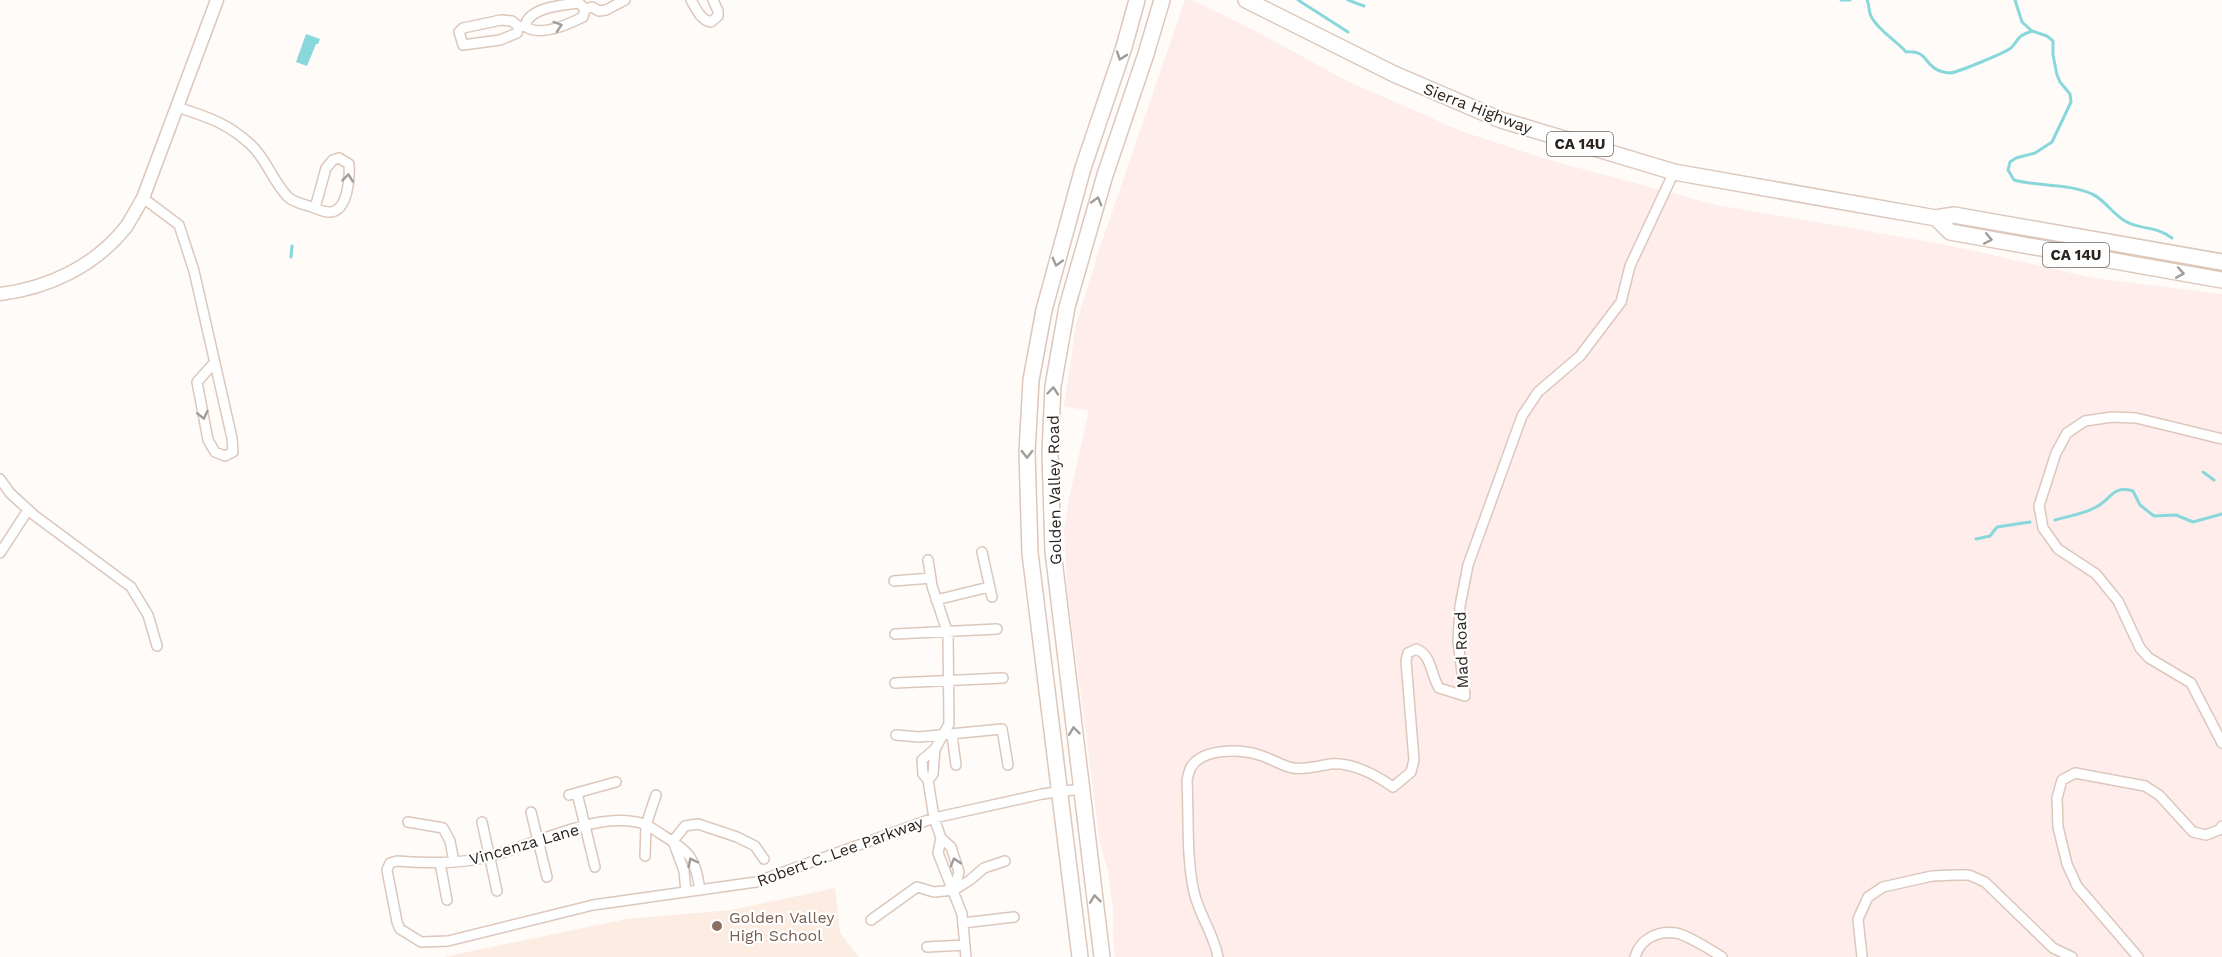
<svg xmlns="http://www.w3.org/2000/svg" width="2222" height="957" font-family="'Work Sans',sans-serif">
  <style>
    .industrial { fill: #feedeb }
    .built { fill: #fdece2 }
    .water { fill: #88d7da }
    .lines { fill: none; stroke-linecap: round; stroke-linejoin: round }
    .stream { stroke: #88d7da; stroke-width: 3 }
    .minor-casing { stroke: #dcc7bb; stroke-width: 12 }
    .tertiary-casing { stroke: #dcc7bb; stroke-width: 15 }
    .primary-casing { stroke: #dcc7bb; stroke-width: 18 }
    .minor { stroke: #fff; stroke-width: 9 }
    .tertiary { stroke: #fff; stroke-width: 12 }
    .primary { stroke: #fff; stroke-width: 15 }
    .oneway { stroke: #a09c9a }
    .education-dot { fill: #8d6e63; stroke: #fff; stroke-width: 2 }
    .labels { text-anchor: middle; stroke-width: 4.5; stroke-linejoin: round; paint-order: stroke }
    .shield { fill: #fff; stroke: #6b6662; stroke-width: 1.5 }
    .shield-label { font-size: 15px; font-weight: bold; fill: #2b241f }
    .street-label { font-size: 16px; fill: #2b241f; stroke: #fff }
    .education-label { font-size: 16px; fill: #785e54; stroke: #fff; text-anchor: start }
  </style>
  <rect width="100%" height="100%" fill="#fffbf8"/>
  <path class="industrial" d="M 1185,0 L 1192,0 L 1257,32 L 1345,80 L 1461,131 L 1549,160 L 1717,205 L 1942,244 L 2094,278 L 2222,294 L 2222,957 L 1115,957 L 1113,939 L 1113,909 L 1108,871 L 1100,843 L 1067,587 L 1064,530 L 1069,498 L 1089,411 L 1064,406 L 1076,324 L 1100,247 Z"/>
  <path class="built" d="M 835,888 L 840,933 L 859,957 L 443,957 L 627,919 L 731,910 Z"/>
  <path class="water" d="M 306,34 L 320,39 L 318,44 L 316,44 L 307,66 L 296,62 Z"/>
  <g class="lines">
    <path class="stream" d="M 1298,0 L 1348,32
      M 1348,0 L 1364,6
      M 1841,0 L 1850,0
      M 1867,0 C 1870,6 1868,12 1872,18 C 1880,32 1896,40 1906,52 C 1929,50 1923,65 1940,71 C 1943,72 1946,73 1950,73 C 1959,72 2004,53 2011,48 C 2021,37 2016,37 2032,31 L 2047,36 L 2053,41 L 2053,55 L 2057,75 L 2060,82 L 2070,94 L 2071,102 L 2052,142 L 2035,153 L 2016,158 L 2010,162 L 2008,170 L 2014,180 C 2039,187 2068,183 2092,194 C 2106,200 2114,217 2129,223 C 2145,230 2156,226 2172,238
      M 2015,0 L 2022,22 L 2032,31
      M 291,257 L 292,246
      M 2203,472 L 2214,480
      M 2055,520 C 2068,516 2085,514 2096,507 C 2112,499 2112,485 2133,491 L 2140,505 L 2154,516 L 2176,515 L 2193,522 L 2222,514
      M 1976,539 L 1990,536 L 1997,527 L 2030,522"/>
    <g class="minor-casing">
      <path id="minor" d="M 691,0 C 696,8 700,20 711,22 L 718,16 L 718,11 L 713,0
        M 585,9 L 592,7 L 599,11 L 606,10 L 625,0
        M 501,20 L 512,21 L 519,27 L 517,33 L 500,40 L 463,45 L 459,32 L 463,28 Z
        M 525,26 C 529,7 563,5 579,3 L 585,9
        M 519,27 L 525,26 C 539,38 569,24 583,17 L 585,9
        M 177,107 C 207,117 226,122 250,144 C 267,159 272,181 288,197 C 293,202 302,204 309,206 C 316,208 324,213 331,212 C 348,210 350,177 349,164 L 339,158 L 333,160 L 326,168 L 315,208
        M 143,198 L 179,225 L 194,271 L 232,438 L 233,452 L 225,456 L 215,452 L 208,440 L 197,382 L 214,363
        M 2222,439 L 2136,418 L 2112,417 L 2085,421 L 2067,433 L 2056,453 L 2039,506 L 2043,528 L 2058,549 L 2096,574 L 2118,601 L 2140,648 L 2149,658 L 2191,683 L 2222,743
        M 0,479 L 10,493 L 34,515 L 131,587 L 148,615 L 157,646
        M 982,552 L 992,597
        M 0,553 L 28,510
        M 928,560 L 932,586 L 948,634 L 949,724 L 935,749 L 922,760 L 923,774 L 928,780 L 934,818 L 941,838 L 951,847 L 959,872 L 954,890
        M 894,581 L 931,578
        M 936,600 L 989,587
        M 895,634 L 997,629
        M 895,683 L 1003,678
        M 896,735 L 919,737 L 1002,729 L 1008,765
        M 952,735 L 956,765
        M 928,780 L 933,774 L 935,749
        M 577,793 L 595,867
        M 569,795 L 616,782
        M 531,812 L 547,877
        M 408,822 L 443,828 L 450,841 L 454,862
        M 482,822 L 497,891
        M 941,838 L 938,853 L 962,914 L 966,957
        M 673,841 L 685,826 L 698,824 L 737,837 L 755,846 L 764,859
        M 673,841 L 684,871 L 686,892
        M 645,856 L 646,825 L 656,795
        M 440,863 L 447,900
        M 700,890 C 695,859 692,853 664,836 C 658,832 651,827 644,824 C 597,809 532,847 484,858 C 455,864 426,863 397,861 L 390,863 L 387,870 L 397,922 L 400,929 L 421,942 L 448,941 L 593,905 L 756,882 L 934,818 L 1042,794 L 1081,789
        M 871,920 L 917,887 L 934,892 L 954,890 L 970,880 L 984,868 L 1005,861
        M 963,923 L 1014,917
        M 927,947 L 965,945
        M 1218,957 C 1214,934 1199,915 1194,892 C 1186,856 1189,817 1187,780 C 1188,776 1189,771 1191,767 C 1203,748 1240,749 1259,755 C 1271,758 1281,766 1293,768 C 1305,770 1318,766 1330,764 C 1352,762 1376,775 1393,787 L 1411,772 L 1414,760 L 1406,661 L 1408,653 L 1416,649 C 1432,655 1430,673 1439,688 L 1465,696 L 1458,641 L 1460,606 L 1468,565 L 1522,416 L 1538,392 L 1580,356 L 1621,302 L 1630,266 L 1674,172
        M 1635,957 C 1640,939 1658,930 1676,933 C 1685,934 1713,951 1722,957
        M 1862,957 L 1858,919 L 1868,897 L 1883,887 L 1932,876 L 1955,875 L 1969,875 L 1985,882 L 2053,948 L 2072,957
        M 2138,957 L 2077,886 L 2067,864 L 2058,827 L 2057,798 L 2062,780 L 2075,773 L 2145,786 L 2159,795 L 2193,832 L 2206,835 L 2219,830 L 2222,826"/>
    </g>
    <g class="tertiary-casing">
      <path id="tertiary" d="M 0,294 C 49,288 95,266 126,227 C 132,218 137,208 143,198 L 217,0"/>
    </g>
    <g class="primary-casing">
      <path id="primary" d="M 1246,0 L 1394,74 L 1501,120 L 1674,172 L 1936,218 L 1954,215 L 2222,262
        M 1936,218 L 1950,232 L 2222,280
        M 1080,957 L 1030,553 L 1027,452 L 1031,380 L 1044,310 L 1083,168 L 1124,47 L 1137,0
        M 1102,957 L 1053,551 L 1050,453 L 1053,386 L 1067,307 L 1105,175 L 1146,54 L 1162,0"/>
    </g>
    <use href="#minor" class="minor"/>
    <use href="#tertiary" class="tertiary"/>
    <use href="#primary" class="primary"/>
  </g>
  <defs><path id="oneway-chevron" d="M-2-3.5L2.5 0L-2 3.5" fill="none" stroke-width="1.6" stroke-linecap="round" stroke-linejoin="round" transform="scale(1.5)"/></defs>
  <g class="oneway">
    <use href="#oneway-chevron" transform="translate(558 26) rotate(-18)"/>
    <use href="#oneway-chevron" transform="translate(1121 56) rotate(109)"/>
    <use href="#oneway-chevron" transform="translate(348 178) rotate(-84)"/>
    <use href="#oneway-chevron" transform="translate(1097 201) rotate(-74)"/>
    <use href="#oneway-chevron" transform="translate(1988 239) rotate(11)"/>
    <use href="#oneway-chevron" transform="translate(1057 262) rotate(105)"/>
    <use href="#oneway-chevron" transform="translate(2180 273) rotate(10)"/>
    <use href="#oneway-chevron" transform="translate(1053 391) rotate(-85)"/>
    <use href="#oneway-chevron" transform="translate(203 415) rotate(77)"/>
    <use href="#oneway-chevron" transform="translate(1027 454) rotate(90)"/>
    <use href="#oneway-chevron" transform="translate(1074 731) rotate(-97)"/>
    <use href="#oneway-chevron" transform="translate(692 862) rotate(-117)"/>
    <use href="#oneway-chevron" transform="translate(955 862) rotate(-107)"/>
    <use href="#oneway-chevron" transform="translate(1095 899) rotate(-97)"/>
  </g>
  <circle class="education-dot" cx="717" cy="926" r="6"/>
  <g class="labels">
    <g class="shield">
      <rect x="1547" y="132" width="66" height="24" rx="4.5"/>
      <rect x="2043" y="243" width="66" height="24" rx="4.5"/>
    </g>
    <g class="shield-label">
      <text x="1580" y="149">CA 14U</text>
      <text x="2076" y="260">CA 14U</text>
    </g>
    <g class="street-label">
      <text transform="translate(1478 108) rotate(21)" y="6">Sierra Highway</text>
      <text transform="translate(1054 490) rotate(-91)" y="6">Golden Valley Road</text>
      <text transform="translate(1461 650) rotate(-92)" y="6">Mad Road</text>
      <text transform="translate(524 844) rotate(-16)" y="6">Vincenza Lane</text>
      <text transform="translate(840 851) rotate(-20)" y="6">Robert C. Lee Parkway</text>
    </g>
    <g class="education-label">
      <text x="729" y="923">Golden Valley<tspan x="729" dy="18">High School</tspan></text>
    </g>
  </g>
</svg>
